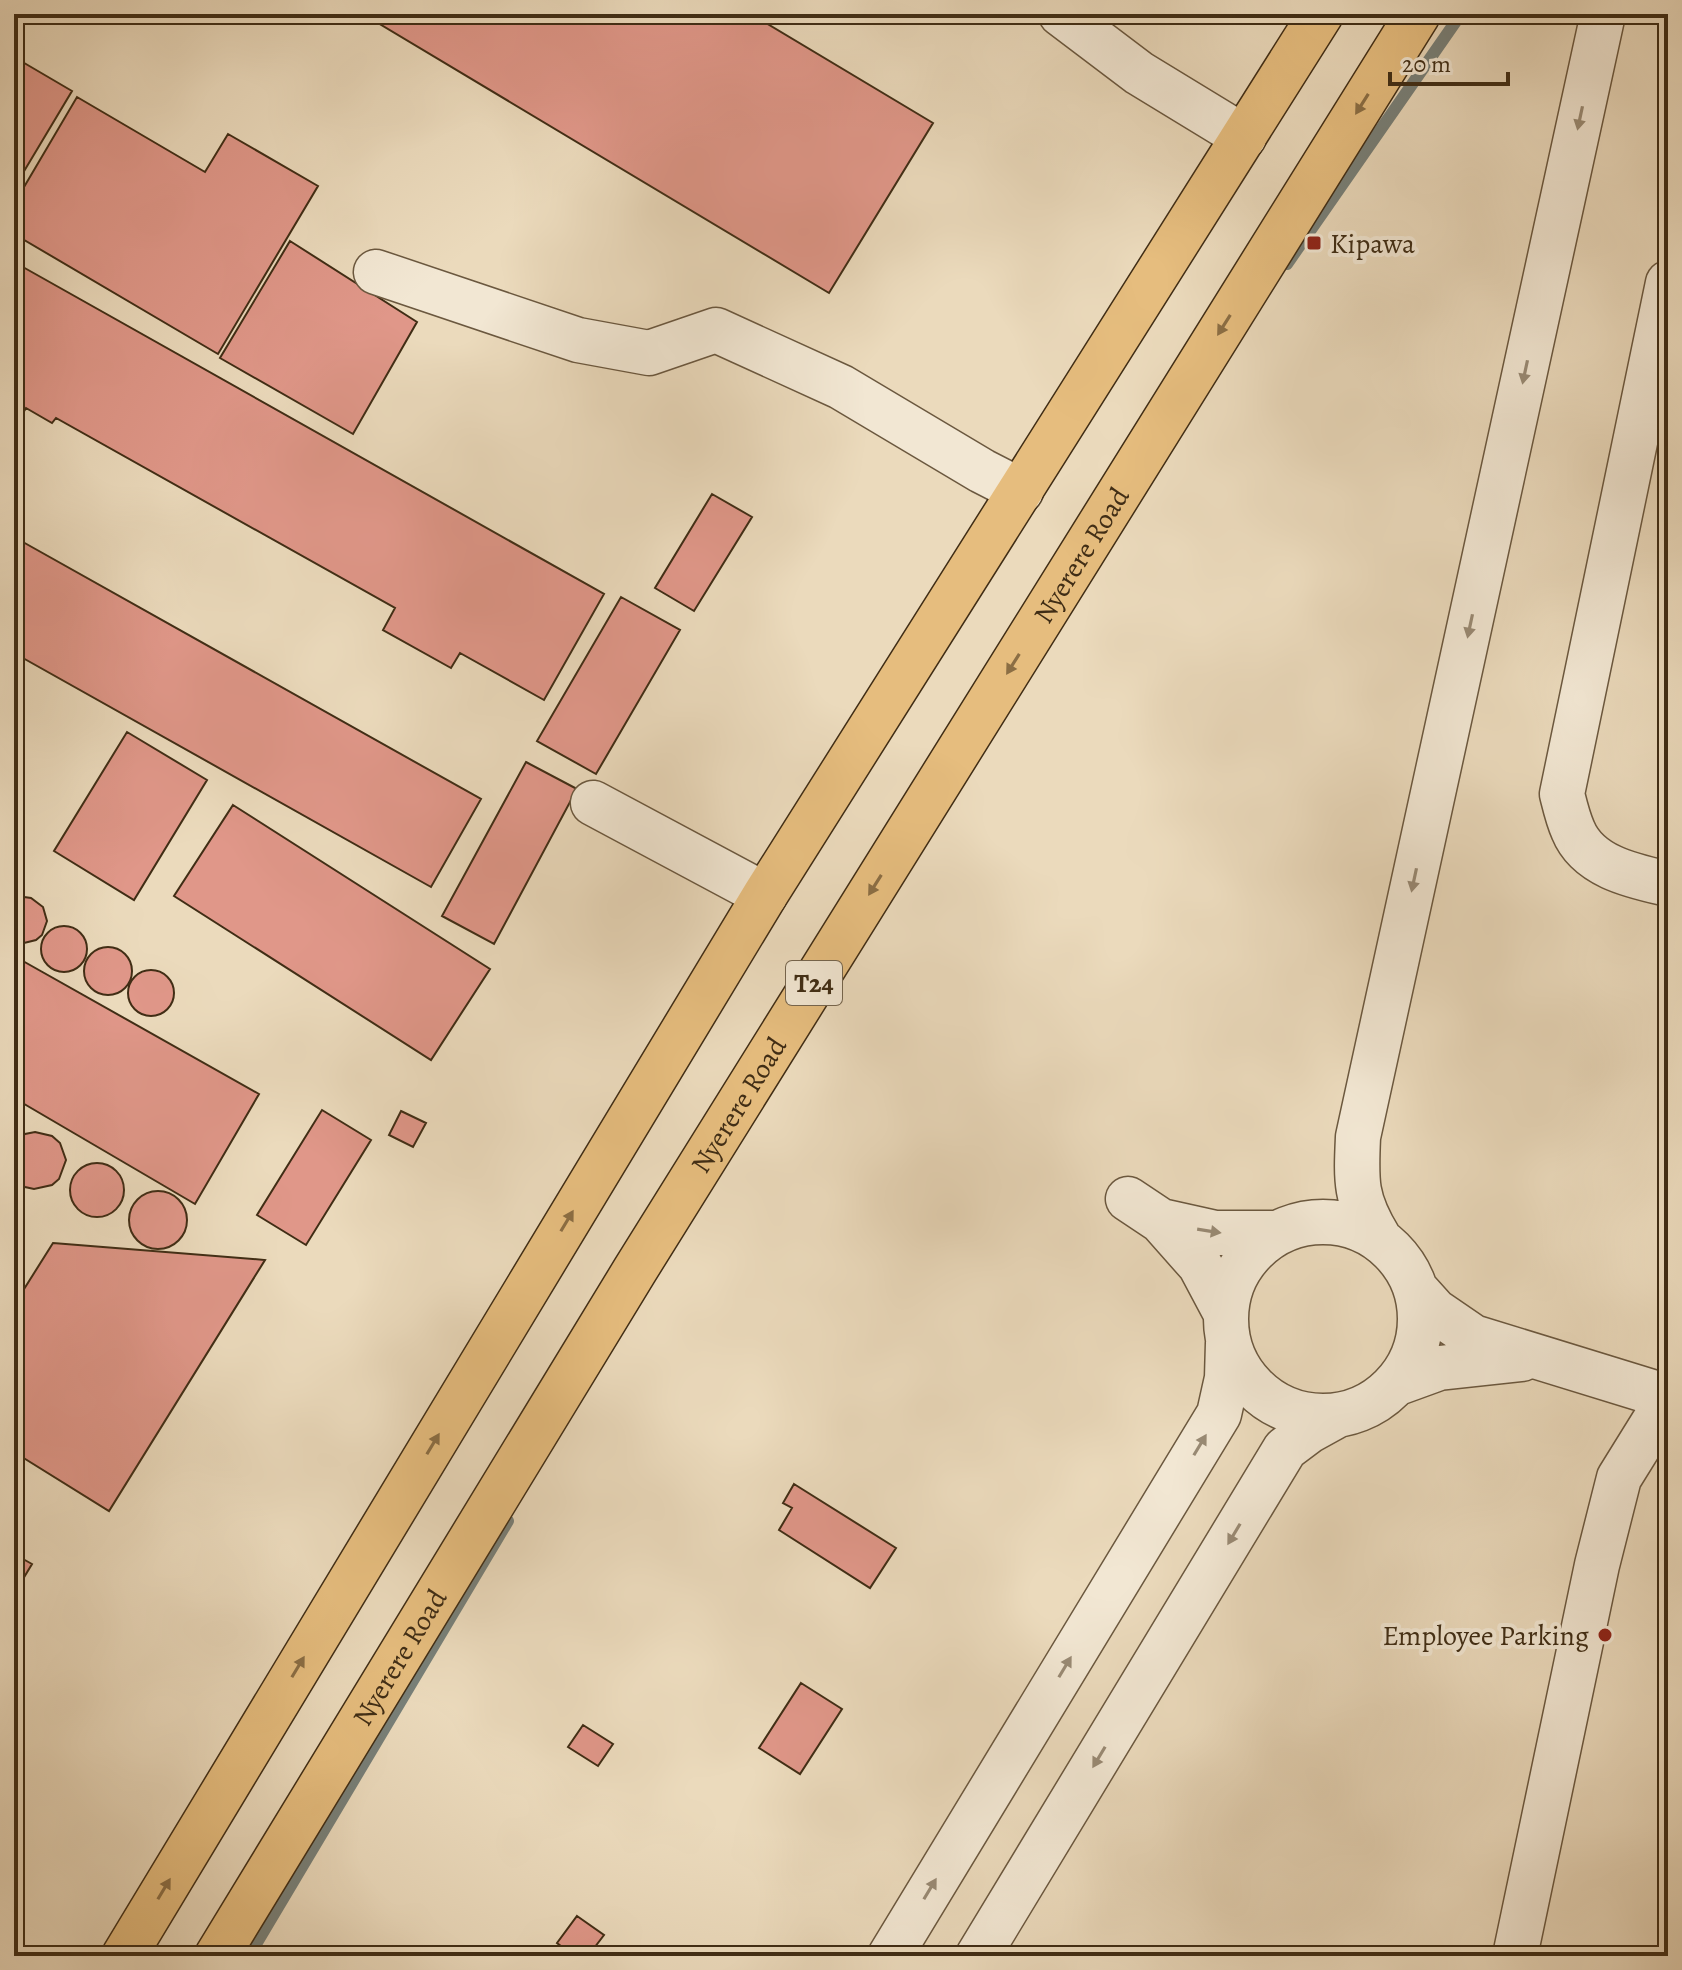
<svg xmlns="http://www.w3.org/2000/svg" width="1682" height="1970" font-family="Alegreya,serif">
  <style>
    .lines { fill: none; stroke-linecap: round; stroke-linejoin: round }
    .stream { stroke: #788079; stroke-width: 12 }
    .building { fill: #e09789; stroke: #402d15; stroke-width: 2 }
    .minor-casing { stroke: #6b583f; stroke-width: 47 }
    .highway-casing { stroke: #402d15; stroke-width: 47 }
    .minor { stroke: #f2e7d3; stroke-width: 44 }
    .highway { stroke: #e6bd7e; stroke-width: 44 }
    .oneway { fill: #8b6e44 }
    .oneway2 { fill: #998a74 }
    .poi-dot { fill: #8f2418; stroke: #f2e7d3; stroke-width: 3 }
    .labels { text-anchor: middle; stroke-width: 8; stroke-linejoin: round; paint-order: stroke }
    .shield { fill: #f2e7d3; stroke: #75654e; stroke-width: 2 }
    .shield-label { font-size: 26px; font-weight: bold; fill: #402d15 }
    .poi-label { font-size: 28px; fill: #402d15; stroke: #f2e7d3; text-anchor: start }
    .street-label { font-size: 28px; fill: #402d15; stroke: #f2e7d3 }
  </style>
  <rect width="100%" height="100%" fill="#ebdabc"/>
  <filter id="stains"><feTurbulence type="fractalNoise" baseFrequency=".0025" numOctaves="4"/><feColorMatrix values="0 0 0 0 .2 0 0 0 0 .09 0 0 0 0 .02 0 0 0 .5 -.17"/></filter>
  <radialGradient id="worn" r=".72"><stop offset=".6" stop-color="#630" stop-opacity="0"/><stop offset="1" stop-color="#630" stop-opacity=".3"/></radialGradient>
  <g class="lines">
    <path class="stream" d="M 1287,264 L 1461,14
      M 249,1956 L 508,1521"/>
  </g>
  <path class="building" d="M 363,14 L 751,14 L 933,123 L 829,293 Z
    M 14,57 L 72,91 L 14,188 Z
    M 77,97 L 205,172 L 228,134 L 318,186 L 218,354 L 14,234 L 14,204 Z
    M 290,241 L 417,322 L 353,434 L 220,358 Z
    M 14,262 L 604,594 L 544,700 L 460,653 L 451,668 L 383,630 L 395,608 L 56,418 L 52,423 L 26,408 L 14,428 Z
    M 712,494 L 752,517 L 694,611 L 655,588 Z
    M 14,537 L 481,799 L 431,887 L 14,653 Z
    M 621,597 L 680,630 L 596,774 L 537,741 Z
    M 127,732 L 207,780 L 134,900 L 54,851 Z
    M 526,762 L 577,789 L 494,944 L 442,916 Z
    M 233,805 L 490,969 L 431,1060 L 174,896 Z
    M 24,897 L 31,898 L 43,907 L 47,921 L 42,935 L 36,940 L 20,944 L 14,942 L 14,899 Z
    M41 949a23 23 0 1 1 46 0a23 23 0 1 1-46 0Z
    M84 971a24 24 0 1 1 48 0a24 24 0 1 1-48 0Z
    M 14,956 L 259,1094 L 195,1204 L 14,1098 Z
    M128 993a23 23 0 1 1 46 0a23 23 0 1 1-46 0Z
    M 322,1110 L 371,1140 L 306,1245 L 257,1215 Z
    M 401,1111 L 426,1123 L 413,1147 L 389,1135 Z
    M 35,1132 L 52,1136 L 60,1143 L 66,1160 L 59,1179 L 52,1185 L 34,1189 L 25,1187 L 14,1178 L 14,1143 L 25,1134 Z
    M70 1190a27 27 0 1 1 54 0a27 27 0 1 1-54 0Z
    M129 1220a29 29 0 1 1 58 0a29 29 0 1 1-58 0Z
    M 53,1243 L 265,1260 L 109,1511 L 14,1452 L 14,1305 Z
    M 794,1484 L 896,1548 L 870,1588 L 779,1530 L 792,1508 L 783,1503 Z
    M 14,1554 L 32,1564 L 14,1594 Z
    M 801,1683 L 842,1709 L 800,1774 L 759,1748 Z
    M 583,1725 L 613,1744 L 598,1766 L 568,1747 Z
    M 577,1916 L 604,1935 L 588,1956 L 574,1956 L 557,1943 Z"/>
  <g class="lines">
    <g class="minor-casing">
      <path id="minor" d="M 1061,14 L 1139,73 L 1244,137
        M 376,272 L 578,340 L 649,353 L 716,330 L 841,387 L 982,471 L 1021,491
        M 1668,283 L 1562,794 C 1565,806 1568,819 1573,830 C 1588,867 1633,876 1668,884
        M 593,803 L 765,895
        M 1128,1199 L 1161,1221
        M1226 1319a97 97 0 1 1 194 0a97 97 0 1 1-194 0Z
        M 1379,1238 C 1355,1199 1356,1181 1358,1137 L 1603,14
        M 1417,1291 L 1435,1311 L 1473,1337 L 1668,1397
        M 1225,1312 L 1200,1265 L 1161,1221 L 1215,1233 L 1276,1233
        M 1395,1384 L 1439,1368 L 1522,1359
        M 890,1956 L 1219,1414 L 1227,1378 L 1228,1343
        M 978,1956 L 1285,1449 L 1309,1431 L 1338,1415
        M 1515,1956 L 1597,1565 L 1619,1478 L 1668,1399"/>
    </g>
    <g class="highway-casing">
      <g id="highway">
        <path d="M 124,1956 L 765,895 L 1321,14"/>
        <path id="s1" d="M 217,1956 L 635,1270 L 1418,14"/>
      </g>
    </g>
    <use href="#minor" class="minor"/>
    <use href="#highway" class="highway"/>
  </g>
  <defs><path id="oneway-solid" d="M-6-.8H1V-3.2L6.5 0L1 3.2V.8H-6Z" transform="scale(2)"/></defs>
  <g class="oneway">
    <use href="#oneway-solid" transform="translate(1362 104) rotate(122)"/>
    <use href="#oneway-solid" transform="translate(1224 325) rotate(122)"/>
    <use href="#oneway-solid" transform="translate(1013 664) rotate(122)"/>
    <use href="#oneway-solid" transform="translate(875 885) rotate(122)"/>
    <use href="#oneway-solid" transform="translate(567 1221) rotate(-59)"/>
    <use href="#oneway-solid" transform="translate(433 1444) rotate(-59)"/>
    <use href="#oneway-solid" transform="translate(298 1667) rotate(-59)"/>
    <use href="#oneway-solid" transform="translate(164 1889) rotate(-59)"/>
  </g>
  <g class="oneway2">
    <use href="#oneway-solid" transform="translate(1580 118) rotate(102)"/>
    <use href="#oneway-solid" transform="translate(1525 372) rotate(102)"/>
    <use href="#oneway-solid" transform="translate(1470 626) rotate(102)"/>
    <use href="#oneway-solid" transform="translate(1414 880) rotate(102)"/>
    <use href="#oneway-solid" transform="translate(1209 1231) rotate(9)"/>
    <use href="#oneway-solid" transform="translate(1200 1445) rotate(-59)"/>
    <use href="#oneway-solid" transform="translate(1234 1534) rotate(121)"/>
    <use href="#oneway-solid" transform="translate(1065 1667) rotate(-59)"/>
    <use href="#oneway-solid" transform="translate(1099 1757) rotate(121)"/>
    <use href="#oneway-solid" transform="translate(930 1889) rotate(-59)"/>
  </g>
  <g class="poi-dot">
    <rect x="1306" y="235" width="16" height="16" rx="4"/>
    <circle cx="1605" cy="1635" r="8"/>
  </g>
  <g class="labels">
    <rect class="shield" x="786" y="961" width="56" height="44" rx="6"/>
    <g class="shield-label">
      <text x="814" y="992">T24</text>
    </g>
    <g class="poi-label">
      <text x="1330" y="253">Kipawa</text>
      <text x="1589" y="1645" text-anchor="end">Employee Parking</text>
    </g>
    <g class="street-label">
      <text dy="10" stroke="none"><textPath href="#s1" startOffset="1646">Nyerere Road</textPath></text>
      <text dy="10" stroke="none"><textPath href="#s1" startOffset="998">Nyerere Road</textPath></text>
      <text dy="10" stroke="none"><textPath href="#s1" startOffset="350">Nyerere Road</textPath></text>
    </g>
  </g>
  <rect width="1682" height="1970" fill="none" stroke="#ebdabc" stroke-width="48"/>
  <rect x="16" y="16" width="1650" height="1938" fill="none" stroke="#402d15" stroke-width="4"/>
  <rect x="24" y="24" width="1634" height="1922" fill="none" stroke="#402d15" stroke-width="2"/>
  <path d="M1390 72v12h118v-12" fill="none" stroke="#402d15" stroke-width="4"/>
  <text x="1402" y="72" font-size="24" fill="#402d15" stroke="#f2e7d3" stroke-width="6" paint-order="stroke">20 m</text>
  <rect width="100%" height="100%" filter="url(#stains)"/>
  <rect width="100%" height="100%" fill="url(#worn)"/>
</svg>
